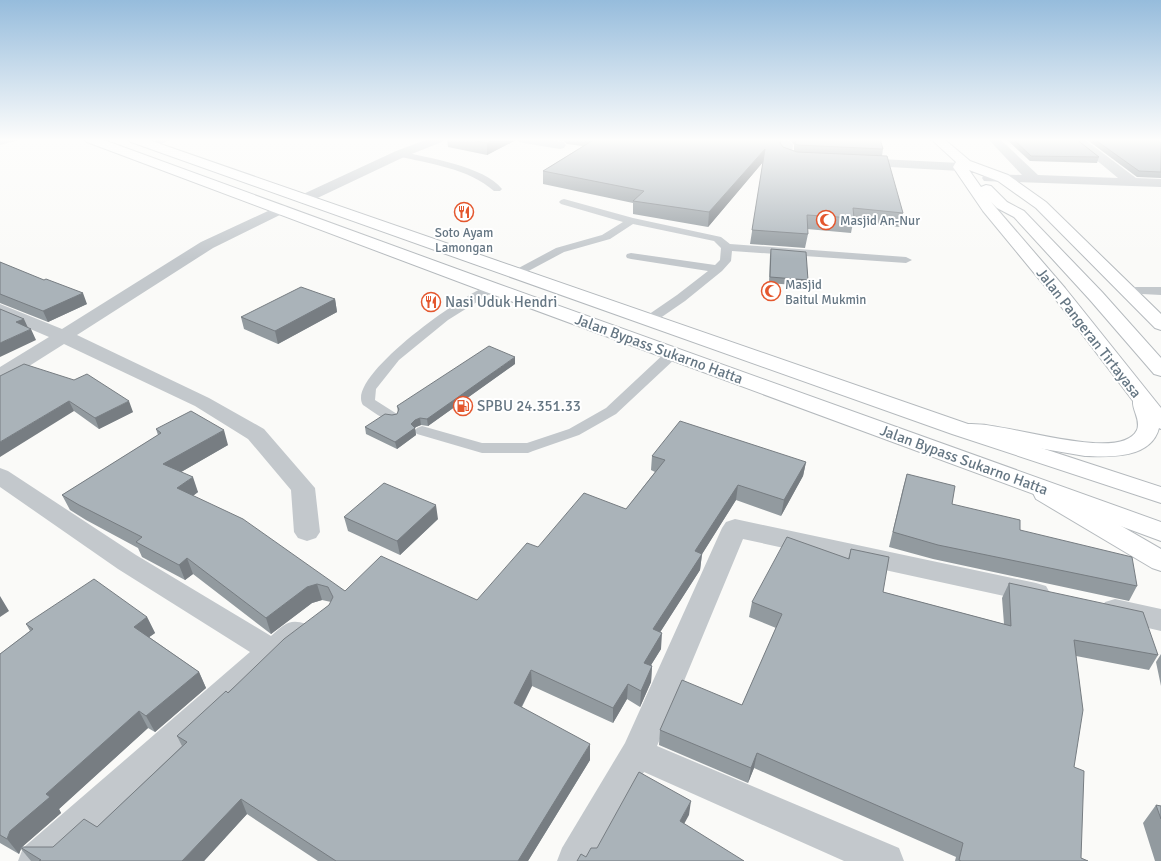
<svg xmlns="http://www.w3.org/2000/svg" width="1161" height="861" font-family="Signika,sans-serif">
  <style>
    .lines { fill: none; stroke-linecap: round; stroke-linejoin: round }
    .primary-casing { stroke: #b5babe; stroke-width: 2 }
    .trunk-casing { stroke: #b4b9bd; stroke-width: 2 }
    .service { fill: #c3c8cc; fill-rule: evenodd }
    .minor { fill: #c3c8cc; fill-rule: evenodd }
    .primary { fill: #fff; fill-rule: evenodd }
    .trunk { fill: #fff; fill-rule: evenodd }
    .wall { fill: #929a9f }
    .shaded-wall { fill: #777d82 }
    .building { fill: #aab3b9; stroke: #777d82 }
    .labels { text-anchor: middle; stroke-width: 4; stroke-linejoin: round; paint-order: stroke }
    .far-poi-label { font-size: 13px; fill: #657683; stroke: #fff; text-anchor: start }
    .poi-label { font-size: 15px; fill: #657683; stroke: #fff; text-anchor: start }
    .street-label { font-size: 15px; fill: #657683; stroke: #fff }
  </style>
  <rect width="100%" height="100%" fill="#fafaf8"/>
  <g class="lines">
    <g class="primary-casing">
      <path id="primary" d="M 931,139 L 944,139 L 970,161 L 1008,175 L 1046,202 L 1161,314 L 1161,330 L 1155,328 L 1036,208 L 998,181 L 969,170 L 981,187 L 986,185 L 991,186 L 1007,202 L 1024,211 L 1102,292 L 1161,358 L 1161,376 L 1154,374 L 1090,300 L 1014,217 L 997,208 L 991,202 L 1065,288 L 1161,408 L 1161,429 L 1159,428 C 1151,459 1110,457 1085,456 L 962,435 L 959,430 L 962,425 C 996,417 1119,466 1137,430 C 1141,420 1132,410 1133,401 L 1053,296 L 983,211 L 953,167 L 956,162 Z
        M 1045,485 L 1054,487 L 1161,549 L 1161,571 L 1152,568 L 1036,499 L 1033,493 L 1036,487 Z"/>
    </g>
    <g class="trunk-casing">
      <path id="trunk" d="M 85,139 L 101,139 L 498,284 L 1161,522 L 1161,541 L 486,292 L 87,142 Z
        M 129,139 L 146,139 L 968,424 L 1161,487 L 1161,503 L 952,434 L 131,142 Z"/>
    </g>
    <path class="service" d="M 6,139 L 17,139 L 16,141 L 0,145 L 0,140 Z
      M 159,139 L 170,139 L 169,141 L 150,147 L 146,144 Z
      M 400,151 C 428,158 484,166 502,189 L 500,191 L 494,191 C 468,168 430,164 397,156 L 396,154 L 397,152 Z
      M 564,199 L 633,218 L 721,237 L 730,244 L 906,257 L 912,260 L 906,263 L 732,251 L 731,261 L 722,271 L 685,301 L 653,323 L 645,323 L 643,320 L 645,317 L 677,295 L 708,271 L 631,259 L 627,258 L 626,256 L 627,254 L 631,253 L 715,265 L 720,260 L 721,248 L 714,241 L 633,224 L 610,239 L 564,252 L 521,275 L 513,275 L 511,273 L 513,271 L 556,248 L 602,235 L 623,222 L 561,204 L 559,202 L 561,200 Z
      M 492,284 L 496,286 L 498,288 L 496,290 L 448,320 L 399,360 L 376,389 L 375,400 L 397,414 L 399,417 L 397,420 C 385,423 373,411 363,405 C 344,377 467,291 492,284 Z
      M 1127,287 L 1161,287 L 1161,295 L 1123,293 L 1121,291 L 1123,289 Z
      M 672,350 L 677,351 L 679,354 L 677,357 L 616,414 L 579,435 L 533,451 L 528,453 L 482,453 L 417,434 L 414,431 L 417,428 L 422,426 L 482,443 L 527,443 L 569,429 L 606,408 L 667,351 Z"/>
    <path class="minor" d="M 428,139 L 444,139 L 442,142 L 404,157 L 309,202 L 304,203 L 299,202 L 297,199 L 299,196 L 396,151 Z
      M 517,139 L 543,139 L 564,142 L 566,145 L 564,148 L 560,149 L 523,143 L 519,142 Z
      M 746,139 L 774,139 L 790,141 L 793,145 L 792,154 L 813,157 L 814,160 L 813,163 C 804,165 786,164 780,156 L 781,147 L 752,143 L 748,142 Z
      M 988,139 L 1000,139 L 1038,175 L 1118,178 L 1071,139 L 1084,139 L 1136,178 L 1161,179 L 1161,187 L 984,181 L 982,178 L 984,175 L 989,174 L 1022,175 Z
      M 860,158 L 960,163 L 965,164 L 967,167 L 965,170 L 960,171 L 855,165 L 854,162 L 855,159 Z
      M 281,205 L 286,206 L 288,209 L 286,212 L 213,248 L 77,335 L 209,398 L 264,429 L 315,488 L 320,532 L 316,538 L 307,541 L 298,538 L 294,532 L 291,490 L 248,439 L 195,406 L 64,344 L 7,380 L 0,382 L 0,367 L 49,337 L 0,316 L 0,304 L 62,329 L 201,242 Z
      M 0,468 L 8,471 L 136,555 L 271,636 C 284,625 289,618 306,624 L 310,632 L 306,640 L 282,659 L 63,861 L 18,861 L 23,848 L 250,652 L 118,569 L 0,487 Z
      M 735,519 L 1036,583 L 1046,586 L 1050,593 L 1046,600 L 1036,603 L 743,539 L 657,746 L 899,848 L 904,861 L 844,861 L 644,772 L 595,861 L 557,861 L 562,848 L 625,743 L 722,528 L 726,522 Z
      M 1115,599 L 1161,609 L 1161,631 L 1105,618 L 1101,610 L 1105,602 Z"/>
    <use href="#primary" class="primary"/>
    <use href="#trunk" class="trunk"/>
  </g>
  <path class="wall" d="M 447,139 L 516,139 L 516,140 L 487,155 L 448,147 Z
    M 548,139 L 781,139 L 780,143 L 783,147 L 794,151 L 794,145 L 790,140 L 783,139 L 880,139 L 883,149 L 882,156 L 903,213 L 900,227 L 853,223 L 851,233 L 807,229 L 808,234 L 805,248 L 750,244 L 763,162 L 708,227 L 633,214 L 633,203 L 543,184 L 543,171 L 583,146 L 567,144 L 564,141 Z
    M 1006,139 L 1076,139 L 1099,157 L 1097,163 L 1030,161 Z
    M 1086,139 L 1156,139 L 1161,140 L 1161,178 L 1137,177 Z
    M 771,249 L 808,280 L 806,286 L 769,283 L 770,255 Z
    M 0,262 L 87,304 L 48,322 L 0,303 Z
    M 335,299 L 337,312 L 278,344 L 244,329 L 241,317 Z
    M 515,364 L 428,426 L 421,425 L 416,427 L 415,428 L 416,435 L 397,449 L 366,434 L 365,427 L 392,415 L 397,414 L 398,413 L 397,406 Z
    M 0,376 L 133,412 L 99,429 L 74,411 Z
    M 156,429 L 228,445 L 181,472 L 198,492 L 193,496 L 345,591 L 477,600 L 538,547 L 626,509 L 655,472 L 651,470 L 652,456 L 806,462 L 803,476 L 781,516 L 736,500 L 702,554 L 700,570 L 660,632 L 661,649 L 651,665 L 652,666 L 651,682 L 640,707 L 627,699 L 613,723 L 532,686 L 522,707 L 590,760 L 528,861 L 318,861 L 247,814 L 204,861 L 31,861 L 21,849 L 19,854 L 0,843 L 0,654 L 30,631 L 26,624 L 147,617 L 155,633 L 149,637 L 199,672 L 206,688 L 155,732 L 148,728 L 59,809 L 61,813 L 22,847 L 53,847 L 97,827 L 182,746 L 177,736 L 329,605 L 331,602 L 322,600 L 312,603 L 271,634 L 193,574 L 185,580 L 142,557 L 138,548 L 86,520 L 70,510 L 62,495 L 158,435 Z
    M 907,474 L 952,504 L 1020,530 L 1137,586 L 1129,601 L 933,559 L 889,547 L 903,488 Z
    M 344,517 L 438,519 L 400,555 L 348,531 Z
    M 851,549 L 883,592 L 1004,624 L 1002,598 L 1009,583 L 1158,655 L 1149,670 L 1076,656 L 1074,767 L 1081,858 L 1088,861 L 955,861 L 956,857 L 754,768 L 748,783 L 659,745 L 660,730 L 742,705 L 776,628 L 749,617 L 752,602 L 848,559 Z
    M 1161,654 L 1161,686 L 1156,662 Z
    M 1156,805 L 1161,806 L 1161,861 L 1155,861 L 1143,823 Z"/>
  <path class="shaded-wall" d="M 495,139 L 516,139 L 516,140 L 487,155 L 487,143 Z
    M 765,149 L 763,162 L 708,227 L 709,212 Z
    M 83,293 L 87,304 L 48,322 L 43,311 Z
    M 335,299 L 337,312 L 278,344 L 275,331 Z
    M 24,319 L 29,330 L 16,322 Z
    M 31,329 L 36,340 L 0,357 L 0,343 Z
    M 515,357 L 515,364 L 428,426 L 427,419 Z
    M 69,401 L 74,411 L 0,457 L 0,442 Z
    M 129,401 L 133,412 L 99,429 L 95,418 Z
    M 420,418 L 421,425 L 416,427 L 415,428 L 416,435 L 397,449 L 395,442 L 415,420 Z
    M 224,430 L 228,445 L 169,479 L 163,464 Z
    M 806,462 L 803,476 L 781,516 L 784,500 Z
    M 193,477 L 198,492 L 183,503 L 177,488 Z
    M 738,485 L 736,500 L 694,567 L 695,551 Z
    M 436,505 L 438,519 L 400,555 L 397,541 Z
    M 702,554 L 700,570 L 652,645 L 653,629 Z
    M 187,558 L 193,574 L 185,580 L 179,565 Z
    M 317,584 L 322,600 L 312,603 L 271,634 L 266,618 L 307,587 Z
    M 0,596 L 9,611 L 0,617 Z
    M 147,617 L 155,633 L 141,643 L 134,627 Z
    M 662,633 L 661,649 L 643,678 L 644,663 Z
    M 652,666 L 651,682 L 640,707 L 641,691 Z
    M 531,670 L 532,686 L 515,719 L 514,703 Z
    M 199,672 L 206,688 L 155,732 L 146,716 Z
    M 628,684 L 627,699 L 613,723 L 613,708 Z
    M 139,711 L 148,728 L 59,809 L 61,813 L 22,847 L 22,848 L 20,847 L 21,849 L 19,854 L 7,839 L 10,831 L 46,794 Z
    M 590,744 L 590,760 L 528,861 L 518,861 Z
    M 757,753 L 754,768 L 748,783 L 751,768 Z
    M 241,799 L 247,814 L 204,861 L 182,861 Z
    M 691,801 L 689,815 L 678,835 L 680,821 Z"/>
  <path class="building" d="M 467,139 L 495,139 L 487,143 Z
    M 595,139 L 781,139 L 780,143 L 783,147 L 797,152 L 887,156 L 903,213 L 853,208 L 854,218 L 807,215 L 808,234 L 752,230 L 765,149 L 709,212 L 633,201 L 644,191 L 543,171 Z
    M 796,139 L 880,139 L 883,149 L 798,145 L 795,144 Z
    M 1013,139 L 1076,139 L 1099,157 L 1031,156 Z
    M 1094,139 L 1156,139 L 1161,140 L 1161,172 L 1139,171 Z
    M 771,249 L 806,252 L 808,280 L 770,277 Z
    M 0,262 L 44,280 L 46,279 L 83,293 L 43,311 L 0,294 Z
    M 301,287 L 335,299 L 275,331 L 241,317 Z
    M 0,309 L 24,319 L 16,322 L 31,329 L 0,343 Z
    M 489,346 L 515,357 L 427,419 L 420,418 L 415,420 L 411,424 L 415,428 L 395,442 L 365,427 L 385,414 L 392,415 L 397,414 L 399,409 L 397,406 Z
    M 24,364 L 74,380 L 87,374 L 129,401 L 95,418 L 69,401 L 0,442 L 0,376 Z
    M 191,411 L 224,430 L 163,464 L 193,477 L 177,488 L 243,519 L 345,591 L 381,556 L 477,600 L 527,543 L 538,547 L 584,493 L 626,509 L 665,460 L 652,456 L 680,421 L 806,462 L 784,500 L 738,485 L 695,551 L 702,554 L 653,629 L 662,633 L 644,663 L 652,666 L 641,691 L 628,684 L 613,708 L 531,670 L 514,703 L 590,744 L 518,861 L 336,861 L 241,799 L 182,861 L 39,861 L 41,860 L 20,847 L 53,847 L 84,819 L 97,827 L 187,742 L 177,736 L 226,691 L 228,693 L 284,639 L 329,605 L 333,597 L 328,587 L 317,584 L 307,587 L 266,618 L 187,558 L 179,565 L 136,542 L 142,537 L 79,505 L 62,495 L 161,433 L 156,429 Z
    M 907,474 L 955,486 L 952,504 L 1020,520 L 1020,530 L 1132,557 L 1137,586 L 938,545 L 893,532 Z
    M 384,483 L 436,505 L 397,541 L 344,517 Z
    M 787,537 L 849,559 L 851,549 L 889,557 L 883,592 L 1011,626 L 1009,583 L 1143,612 L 1158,655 L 1074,640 L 1083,710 L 1074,767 L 1084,771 L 1081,858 L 1088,861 L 961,861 L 959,860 L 963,843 L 757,753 L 751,768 L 660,730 L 682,680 L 742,705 L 782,614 L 752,602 Z
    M 94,579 L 147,617 L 134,627 L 199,672 L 146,716 L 139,711 L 46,794 L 50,797 L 10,831 L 7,839 L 0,835 L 0,654 L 33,629 L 26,624 Z
    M 639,772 L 691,801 L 680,821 L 744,861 L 577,861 L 581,854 L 586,857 L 591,848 L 597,848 Z
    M 1156,805 L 1161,806 L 1161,819 Z"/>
  <linearGradient id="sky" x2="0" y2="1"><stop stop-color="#96bcdc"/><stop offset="0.54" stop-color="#fdfdfc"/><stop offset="1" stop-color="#fdfdfc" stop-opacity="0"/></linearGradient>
  <rect width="1161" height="259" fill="url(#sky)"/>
  <defs>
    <g id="restaurant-ring" transform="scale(1)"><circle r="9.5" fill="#fff" stroke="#e4572e" stroke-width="1.5"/><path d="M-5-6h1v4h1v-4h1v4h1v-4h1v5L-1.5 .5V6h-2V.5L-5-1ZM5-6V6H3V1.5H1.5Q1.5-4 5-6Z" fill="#e4572e"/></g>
    <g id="mosque-ring" transform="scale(1)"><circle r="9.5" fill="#fff" stroke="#e4572e" stroke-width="1.5"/><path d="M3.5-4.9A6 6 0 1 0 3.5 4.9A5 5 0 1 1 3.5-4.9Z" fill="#e4572e"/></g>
    <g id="fuel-ring" transform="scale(1)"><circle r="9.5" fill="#fff" stroke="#e4572e" stroke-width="1.5"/><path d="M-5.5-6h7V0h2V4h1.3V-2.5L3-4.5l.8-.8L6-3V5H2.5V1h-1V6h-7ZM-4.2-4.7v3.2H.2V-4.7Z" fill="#e4572e"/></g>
  </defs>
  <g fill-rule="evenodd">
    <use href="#restaurant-ring" x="464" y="212"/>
    <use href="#mosque-ring" x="826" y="220"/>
    <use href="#mosque-ring" x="771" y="291"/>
    <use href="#restaurant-ring" x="431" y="302"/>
    <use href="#fuel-ring" x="463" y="406"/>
  </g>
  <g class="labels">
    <g class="far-poi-label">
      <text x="840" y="225">Masjid An-Nur</text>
      <text x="464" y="237" text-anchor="middle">Soto Ayam<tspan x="464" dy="15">Lamongan</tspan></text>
      <text x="785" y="289">Masjid<tspan x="785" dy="15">Baitul Mukmin</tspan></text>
    </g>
    <g class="poi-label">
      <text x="445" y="307">Nasi Uduk Hendri</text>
      <text x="477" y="411">SPBU 24.351.33</text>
    </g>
    <g class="street-label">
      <text transform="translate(1089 333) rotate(52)" y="5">Jalan Pangeran Tirtayasa</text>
      <text transform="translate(659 349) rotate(20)" y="5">Jalan Bypass Sukarno Hatta</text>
      <text transform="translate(964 460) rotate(20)" y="5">Jalan Bypass Sukarno Hatta</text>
    </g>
  </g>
</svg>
